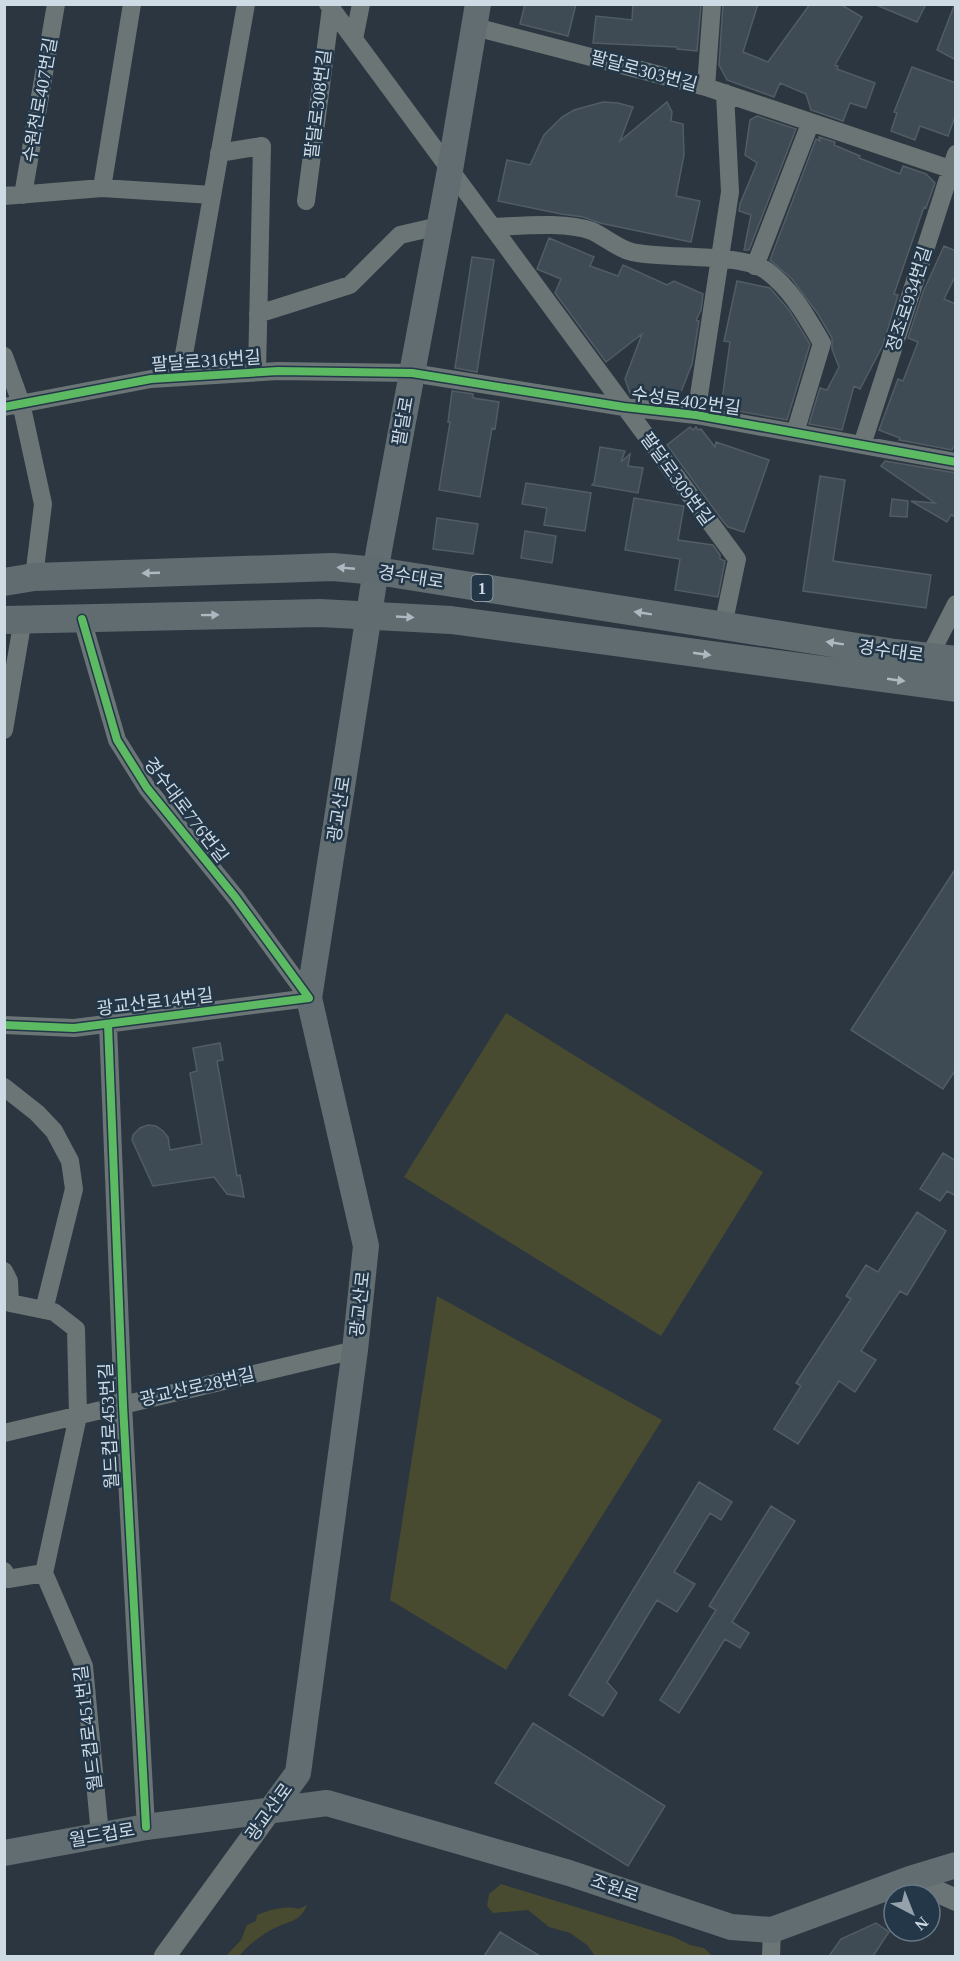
<svg xmlns="http://www.w3.org/2000/svg" width="960" height="1961" font-family="'Times New Roman','Noto Sans KR',serif">
  <style>
    .green { fill: #484b30 }
    .building { fill: #3e4a54; stroke: #525c64; stroke-width: 1.5 }
    .lines { fill: none; stroke-linecap: round; stroke-linejoin: round }
    .minor { stroke: #6b7576; stroke-width: 18 }
    .tertiary { stroke: #6b7576; stroke-width: 22 }
    .secondary { stroke: #626d71; stroke-width: 26 }
    .primary { stroke: #606c70; stroke-width: 28 }
    .cycleway-casing { stroke: #233748; stroke-width: 11 }
    .cycleway { stroke: #5cba63; stroke-width: 8 }
    .oneway { fill: #adb9c1 }
    .labels { text-anchor: middle; stroke-width: 5; stroke-linejoin: round; paint-order: stroke }
    .shield { fill: #233748; stroke: #9ba9b5; stroke-width: 1.5 }
    .shield-label { font-size: 16px; font-weight: bold; fill: #cedae4 }
    .street-label { font-size: 18px; fill: #cedae4; stroke: #233748 }
  </style>
  <rect width="100%" height="100%" fill="#2b3640"/>
  <path class="green" d="M 506,1013 L 763,1172 L 661,1336 L 404,1177 Z
    M 437,1296 L 662,1420 L 506,1670 L 390,1600 Z
    M 501,1884 L 674,1937 L 690,1945 L 704,1948 L 712,1956 L 595,1956 L 587,1945 L 570,1933 L 549,1927 L 528,1910 L 493,1913 L 487,1906 L 489,1894 Z
    M 307,1905 C 301,1921 290,1921 277,1927 C 264,1933 248,1945 239,1956 L 226,1956 L 241,1940 L 247,1925 L 256,1921 L 257,1915 C 270,1910 285,1905 299,1909 Z"/>
  <path class="building" d="M 525,4 L 576,4 L 568,36 L 520,24 Z
    M 633,4 L 701,4 L 697,51 L 677,49 L 677,47 L 593,43 L 596,16 L 632,20 Z
    M 723,4 L 758,4 L 743,52 L 768,62 L 810,4 L 840,4 L 862,17 L 835,65 L 838,66 L 837,69 L 875,83 L 866,108 L 850,103 L 843,121 L 811,110 L 806,94 L 780,83 L 774,97 L 727,80 L 719,65 Z
    M 874,4 L 926,4 L 917,22 Z
    M 954,6 L 956,6 L 956,60 L 937,50 Z
    M 912,67 L 956,83 L 956,114 L 948,136 L 920,126 L 915,140 L 891,131 L 897,113 L 894,112 Z
    M 603,102 L 618,103 L 633,107 L 620,141 L 667,102 L 672,112 L 671,121 L 683,124 L 684,155 L 676,196 L 700,201 L 691,242 L 600,223 L 583,217 L 561,214 L 498,201 L 507,160 L 530,165 L 544,135 L 562,117 L 574,110 Z
    M 757,116 L 796,129 L 749,250 L 744,250 L 751,215 L 739,211 L 740,204 L 757,163 L 745,155 L 750,120 Z
    M 819,137 L 835,142 L 834,145 L 860,156 L 859,158 L 900,174 L 903,166 L 926,174 L 935,183 L 926,208 L 924,207 L 894,294 L 898,295 L 883,345 L 860,389 L 854,386 L 842,430 L 809,424 L 820,388 L 827,390 L 839,367 L 832,349 L 832,338 L 818,314 L 792,279 L 770,260 L 816,139 L 820,141 Z
    M 549,238 L 594,257 L 590,266 L 618,276 L 623,265 L 667,285 L 674,281 L 703,294 L 701,310 L 696,320 L 699,321 L 692,364 L 677,402 L 658,399 L 647,395 L 646,398 L 631,396 L 625,379 L 642,334 L 606,362 L 555,293 L 561,279 L 537,269 Z
    M 944,246 L 956,251 L 956,275 L 944,299 L 956,304 L 956,443 L 952,450 L 899,440 L 900,438 L 879,430 L 898,379 L 903,381 L 918,342 L 908,338 L 923,292 Z
    M 472,257 L 494,260 L 477,372 L 455,368 Z
    M 737,281 L 770,288 L 789,310 L 810,344 L 787,420 L 721,408 L 730,342 L 724,341 Z
    M 452,391 L 473,394 L 473,398 L 499,402 L 495,429 L 492,428 L 480,497 L 439,490 L 450,422 L 448,422 Z
    M 690,427 L 693,430 L 696,427 L 698,430 L 701,429 L 715,447 L 716,442 L 769,460 L 744,532 L 728,527 L 722,520 L 667,445 Z
    M 600,447 L 625,451 L 621,462 L 630,454 L 628,466 L 643,468 L 638,493 L 592,485 L 594,483 Z
    M 885,461 L 956,473 L 956,517 L 951,515 L 947,522 L 911,501 L 935,503 L 881,466 Z
    M 820,476 L 845,480 L 833,561 L 931,575 L 926,608 L 803,591 Z
    M 526,483 L 591,493 L 585,531 L 544,525 L 547,508 L 522,504 Z
    M 634,498 L 684,506 L 678,540 L 713,545 L 720,555 L 720,559 L 725,561 L 718,597 L 675,590 L 680,559 L 625,550 Z
    M 892,499 L 908,501 L 907,517 L 890,516 Z
    M 437,518 L 478,524 L 473,554 L 433,549 Z
    M 525,531 L 556,536 L 552,563 L 521,558 Z
    M 956,868 L 956,1069 L 943,1089 L 851,1030 Z
    M 220,1043 L 223,1060 L 217,1061 L 237,1176 L 240,1175 L 244,1197 L 227,1194 L 214,1177 L 153,1186 L 132,1140 L 133,1135 L 140,1128 L 148,1125 L 156,1126 L 163,1131 L 168,1137 L 170,1150 L 202,1144 L 190,1073 L 197,1071 L 193,1048 Z
    M 943,1153 L 956,1161 L 956,1196 L 947,1191 L 940,1201 L 920,1189 Z
    M 917,1212 L 946,1231 L 907,1295 L 900,1291 L 861,1351 L 876,1360 L 855,1392 L 839,1381 L 798,1444 L 774,1429 L 801,1386 L 796,1383 L 851,1299 L 846,1296 L 866,1265 L 878,1272 Z
    M 699,1482 L 732,1502 L 721,1520 L 710,1513 L 674,1572 L 695,1584 L 677,1612 L 657,1600 L 607,1682 L 617,1693 L 603,1716 L 569,1695 Z
    M 771,1506 L 795,1521 L 732,1622 L 749,1633 L 740,1648 L 725,1639 L 679,1713 L 660,1700 L 716,1610 L 709,1606 Z
    M 533,1723 L 665,1806 L 628,1866 L 495,1783 Z
    M 876,1923 L 889,1932 L 873,1956 L 829,1956 L 841,1939 Z
    M 500,1932 L 540,1956 L 484,1956 Z"/>
  <g class="lines">
    <path class="minor" d="M 328,4 L 737,559 L 723,626
      M 475,27 L 706,87 L 956,171
      M 354,39 L 361,4
      M 706,87 L 712,4
      M 219,153 L 262,146 L 257,372
      M 102,188 L 132,4
      M 23,195 L 56,4
      M 4,196 L 102,188 L 212,195
      M 306,201 L 331,8
      M 492,227 C 519,226 566,221 592,231 C 605,237 618,249 632,252 C 666,260 742,252 767,271 C 792,290 806,316 822,343 L 795,433
      M 755,266 L 810,124
      M 258,314 L 350,285 L 400,235 L 439,226
      M 4,356 L 21,403 L 43,504 L 34,577
      M 180,377 L 246,4
      M 4,407 L 151,379 L 278,371 L 412,373 L 624,407 L 696,415 L 956,462
      M 696,415 L 730,192 L 725,93
      M 862,445 L 956,154
      M 929,657 L 956,604
      M 4,730 L 23,619
      M 108,1024 L 123,1405 L 146,1827
      M 4,1025 L 74,1028 L 309,998 L 236,898 L 147,788 L 117,740 L 82,619
      M 4,1087 L 37,1113 L 54,1131 L 70,1161 L 74,1189 L 44,1310
      M 4,1271 L 9,1281 L 10,1303 L 54,1312 L 76,1329 L 78,1416 L 44,1573 L 84,1666 L 100,1835
      M 4,1433 L 355,1350
      M 4,1571 L 8,1579 L 44,1573
      M 771,1956 L 772,1930"/>
    <path class="tertiary" d="M 910,1879 L 956,1900
      M 165,1956 L 271,1810"/>
    <path class="secondary" d="M 271,1810 L 298,1773 L 355,1350 L 366,1246 L 309,998 L 379,550 L 450,170 L 478,4
      M 4,1853 L 146,1827 L 327,1803 L 569,1873 L 731,1927 L 772,1930 L 910,1879 L 956,1865"/>
    <path class="primary" d="M 4,582 L 34,577 L 333,567 L 377,571 L 895,653 L 956,660
      M 4,620 L 320,613 L 451,620 L 956,688"/>
    <g class="cycleway-casing">
      <path id="cycleway" d="M 4,407 L 151,379 L 278,371 L 412,373 L 624,407 L 696,415 L 956,462
        M 108,1024 L 123,1405 L 146,1827
        M 4,1025 L 74,1028 L 309,998 L 236,898 L 147,788 L 117,740 L 82,619"/>
    </g>
    <use href="#cycleway" class="cycleway"/>
  </g>
  <defs><path id="oneway-solid" d="M-6-.8H1V-3.2L6.5 0L1 3.2V.8H-6Z" transform="scale(1.5)"/></defs>
  <g class="oneway">
    <use href="#oneway-solid" transform="translate(346 568) rotate(-175)"/>
    <use href="#oneway-solid" transform="translate(151 573) rotate(178)"/>
    <use href="#oneway-solid" transform="translate(643 613) rotate(-171)"/>
    <use href="#oneway-solid" transform="translate(210 615) rotate(-1)"/>
    <use href="#oneway-solid" transform="translate(405 617) rotate(3)"/>
    <use href="#oneway-solid" transform="translate(835 643) rotate(-171)"/>
    <use href="#oneway-solid" transform="translate(702 654) rotate(8)"/>
    <use href="#oneway-solid" transform="translate(896 680) rotate(8)"/>
  </g>
  <g class="labels">
    <rect class="shield" x="471.5" y="575" width="21" height="26" rx="4.5"/>
    <g class="shield-label">
      <text x="482" y="594">1</text>
    </g>
    <g class="street-label">
      <text transform="translate(644 71) rotate(15)" y="6">팔달로303번길</text>
      <text transform="translate(40 100) rotate(-80)" y="6">수원천로407번길</text>
      <text transform="translate(318 104) rotate(-83)" y="6">팔달로308번길</text>
      <text transform="translate(909 299) rotate(-72)" y="6">정조로934번길</text>
      <text transform="translate(206 361) rotate(-4)" y="6">팔달로316번길</text>
      <text transform="translate(686 401) rotate(8)" y="6">수성로402번길</text>
      <text transform="translate(403 421) rotate(-80)" y="6">팔달로</text>
      <text transform="translate(677 479) rotate(54)" y="6">팔달로309번길</text>
      <text transform="translate(411 577) rotate(9)" y="6">경수대로</text>
      <text transform="translate(891 651) rotate(8)" y="6">경수대로</text>
      <text transform="translate(339 809) rotate(-81)" y="6">광교산로</text>
      <text transform="translate(186 810) rotate(53)" y="6">경수대로776번길</text>
      <text transform="translate(155 1002) rotate(-7)" y="6">광교산로14번길</text>
      <text transform="translate(360 1304) rotate(-84)" y="6">광교산로</text>
      <text transform="translate(197 1387) rotate(-13)" y="6">광교산로28번길</text>
      <text transform="translate(109 1426) rotate(-93)" y="6">월드컵로453번길</text>
      <text transform="translate(88 1728) rotate(-97)" y="6">월드컵로451번길</text>
      <text transform="translate(269 1812) rotate(-54)" y="6">광교산로</text>
      <text transform="translate(102 1835) rotate(-10)" y="6">월드컵로</text>
      <text transform="translate(615 1888) rotate(19)" y="6">조원로</text>
    </g>
  </g>
  <rect width="960" height="1961" fill="none" stroke="#cedae4" stroke-width="12"/>
  <g transform="translate(912 1913) rotate(138)"><circle r="28" fill="#233748" stroke="#677886" stroke-width="1.5"/>
  <path d="M0-4.5L10 22L0 15L-10 22Z" fill="#95a1ab"/>
  <text y="-9" font-size="16" font-weight="bold" text-anchor="middle" fill="#cedae4">N</text>
  </g>
</svg>
